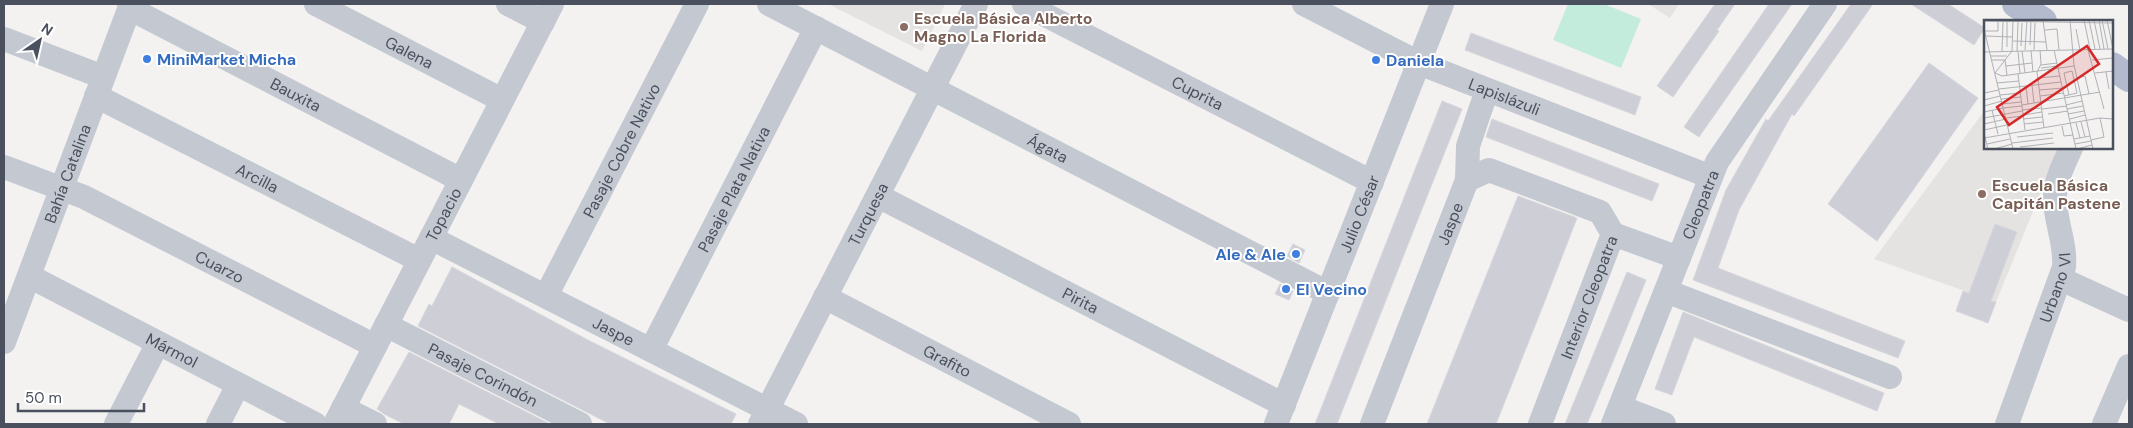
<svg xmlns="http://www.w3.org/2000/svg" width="2133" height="428" font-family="'DM Sans',sans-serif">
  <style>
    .education { fill: #e4e3e2 }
    .green { fill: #c4ecdd }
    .building { fill: #cecfd6; stroke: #d6d6dc }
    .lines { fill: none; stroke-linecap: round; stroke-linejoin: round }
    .minor { stroke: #c3c8d1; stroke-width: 24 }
    .major { stroke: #b3bacd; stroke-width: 28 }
    .education-dot { fill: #8d6e63; stroke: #fff; stroke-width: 2 }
    .shop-dot { fill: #3f7fe0; stroke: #fff; stroke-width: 2 }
    .labels { text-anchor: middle; stroke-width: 4; stroke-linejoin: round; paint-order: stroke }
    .education-label { font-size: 16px; font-weight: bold; fill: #785e54; stroke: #fff; text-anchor: start }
    .street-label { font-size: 16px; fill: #4a505d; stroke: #fff }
    .shop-label { font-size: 16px; font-weight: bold; fill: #366cbe; stroke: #fff; text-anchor: start }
    .inset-road { fill: none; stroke: #afb1b6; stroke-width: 1 }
    .view { fill: #d62828; fill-opacity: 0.15; stroke: #d62828; stroke-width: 2.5 }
    .inset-edge { fill: none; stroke: #4a505d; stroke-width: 2.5 }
  </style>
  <rect width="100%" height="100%" fill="#f3f2f1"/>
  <path class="education" d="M 828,4 L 945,4 L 922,51 Z
    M 1648,4 L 1679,4 L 1670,18 Z
    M 1985,110 L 1986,148 L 2059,148 L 1996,302 L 1874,259 Z"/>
  <path class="green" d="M 1568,4 L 1604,4 L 1641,19 L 1621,68 L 1553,40 Z"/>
  <path class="building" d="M 1715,4 L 1735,4 L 1717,30 L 1719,31 L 1673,97 L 1657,86 Z
    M 1769,4 L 1792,4 L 1699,137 L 1684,127 Z
    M 1851,4 L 1873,4 L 1794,116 L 1792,114 L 1739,210 L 1718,268 L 1905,341 L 1898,358 L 1693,280 L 1726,190 L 1766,119 L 1768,121 Z
    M 1911,4 L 1948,4 L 1985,28 L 1974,45 Z
    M 1471,33 L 1641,97 L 1635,115 L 1465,50 Z
    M 1929,63 L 1978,98 L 1877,241 L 1828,204 Z
    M 1442,101 L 1462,109 L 1426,199 L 1337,424 L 1315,424 Z
    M 1492,119 L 1659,184 L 1652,201 L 1486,137 Z
    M 1518,196 L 1577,218 L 1546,298 L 1496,424 L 1427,424 Z
    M 1995,224 L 2017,232 L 1991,301 L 1996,302 L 1988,323 L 1956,311 L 1963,291 L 1969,293 Z
    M 1293,244 L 1305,250 L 1299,263 L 1287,256 Z
    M 452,267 L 588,340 L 736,414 L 731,424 L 610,424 L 418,326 L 429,304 L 432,306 Z
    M 1627,272 L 1646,280 L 1614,359 L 1587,424 L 1565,424 Z
    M 1280,284 L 1293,291 L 1289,300 L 1275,294 Z
    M 1683,312 L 1884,393 L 1877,411 L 1694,337 L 1672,395 L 1655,389 Z
    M 409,352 L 550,424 L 499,424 L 459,404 L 449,424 L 404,424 L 384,414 L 377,409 Z"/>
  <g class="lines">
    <g class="minor">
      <path id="s1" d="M 316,4 L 502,100"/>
      <path d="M 508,4 L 543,22"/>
      <path id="s2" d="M 769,4 L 1328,293"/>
      <path id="s3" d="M 1024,4 L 1372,182"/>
      <path id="s4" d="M 1304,4 L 1419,63 L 1711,177"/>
      <path id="s5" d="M 129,8 L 461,180"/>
      <path d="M 4,39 L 103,77"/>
      <path id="s6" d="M 96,96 L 419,260"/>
      <path id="s7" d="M 4,167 L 84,197 L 375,346"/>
      <path d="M 1467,180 L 1468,146 L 1487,90"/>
      <path id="s8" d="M 878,196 L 1284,405"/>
      <path d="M 1613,234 L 1679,258"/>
      <path id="s9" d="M 431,238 L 796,424"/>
      <path id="s10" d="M 29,276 L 315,424"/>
      <path d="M 2061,279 L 2129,310"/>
      <path d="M 1666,291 L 1890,377"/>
      <path id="s11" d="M 546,296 L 697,4"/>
      <path id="s12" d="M 825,297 L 1069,424"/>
      <path id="s13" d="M 386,325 L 580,424"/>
      <path id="s14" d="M 4,342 L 131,4"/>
      <path id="s15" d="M 651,350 L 816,28"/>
      <path d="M 1620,407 L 1664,424"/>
      <path d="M 343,408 L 375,424"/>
      <path d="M 116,424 L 158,343"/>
      <path d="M 218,424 L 238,385"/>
      <path id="s16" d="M 335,424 L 552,4"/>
      <path id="s17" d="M 760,424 L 976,4"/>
      <path id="s18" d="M 1276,424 L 1442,4"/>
      <path id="s19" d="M 1372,424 L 1467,180 L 1489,170 L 1600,212 L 1613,234"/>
      <path id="s20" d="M 1540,424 L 1613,234"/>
      <path id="s21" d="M 1613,424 L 1717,162 L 1825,4"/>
      <path id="s22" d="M 2007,424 L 2064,267 C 2066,244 2056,224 2055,201 C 2054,182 2064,164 2071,148"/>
      <path d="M 2104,424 L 2129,366"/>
    </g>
    <path class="major" d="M 2016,4 L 2043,21
      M 2112,66 L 2129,78"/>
  </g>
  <g class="education-dot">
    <circle cx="904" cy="27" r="5"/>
    <circle cx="1982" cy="194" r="5"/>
  </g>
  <g class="shop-dot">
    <circle cx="147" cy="59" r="5"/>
    <circle cx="1376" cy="60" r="5"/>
    <circle cx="1296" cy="254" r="5"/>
    <circle cx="1286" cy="289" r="5"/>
  </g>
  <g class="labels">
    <g class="education-label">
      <text x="914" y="24">Escuela Básica Alberto<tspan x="914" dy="18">Magno La Florida</tspan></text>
      <text x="1992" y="191">Escuela Básica<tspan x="1992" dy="18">Capitán Pastene</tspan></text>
    </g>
    <g class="street-label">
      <text dy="6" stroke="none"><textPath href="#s1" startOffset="105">Galena</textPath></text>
      <text dy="6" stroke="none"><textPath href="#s3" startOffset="195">Cuprita</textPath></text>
      <text dy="6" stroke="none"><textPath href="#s5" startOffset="188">Bauxita</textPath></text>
      <text dy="6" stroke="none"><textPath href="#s4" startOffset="221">Lapislázuli</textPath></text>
      <text dy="6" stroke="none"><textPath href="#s2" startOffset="314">Ágata</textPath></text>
      <text dy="6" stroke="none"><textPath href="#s11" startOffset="164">Pasaje Cobre Nativo</textPath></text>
      <text dy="6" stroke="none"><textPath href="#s14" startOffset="180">Bahía Catalina</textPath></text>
      <text dy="6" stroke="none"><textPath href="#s6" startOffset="181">Arcilla</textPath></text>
      <text dy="6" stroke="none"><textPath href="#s15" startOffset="181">Pasaje Plata Nativa</textPath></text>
      <text dy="6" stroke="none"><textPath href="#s21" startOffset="236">Cleopatra</textPath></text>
      <text dy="6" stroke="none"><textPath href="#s16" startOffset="236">Topacio</textPath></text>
      <text dy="6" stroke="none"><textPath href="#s17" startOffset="236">Turquesa</textPath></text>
      <text dy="6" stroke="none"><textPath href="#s18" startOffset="226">Julio César</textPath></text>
      <text dy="6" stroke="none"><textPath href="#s19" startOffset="215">Jaspe</textPath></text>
      <text dy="6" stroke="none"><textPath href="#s7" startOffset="238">Cuarzo</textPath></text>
      <text dy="6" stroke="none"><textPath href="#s22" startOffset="145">Urbano VI</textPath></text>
      <text dy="6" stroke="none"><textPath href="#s8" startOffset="228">Pirita</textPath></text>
      <text dy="6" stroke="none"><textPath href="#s20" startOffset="136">Interior Cleopatra</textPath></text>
      <text dy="6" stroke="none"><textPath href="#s9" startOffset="205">Jaspe</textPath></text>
      <text dy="6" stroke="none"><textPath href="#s10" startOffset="161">Mármol</textPath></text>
      <text dy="6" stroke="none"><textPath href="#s12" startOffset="138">Grafito</textPath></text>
      <text dy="6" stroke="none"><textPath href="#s13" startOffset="109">Pasaje Corindón</textPath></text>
    </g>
    <g class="shop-label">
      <text x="157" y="65">MiniMarket Micha</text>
      <text x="1386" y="66">Daniela</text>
      <text x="1286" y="260" text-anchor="end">Ale &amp; Ale</text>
      <text x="1296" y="295">El Vecino</text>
    </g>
  </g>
  <g transform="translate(1984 20)">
    <rect width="129" height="129" fill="#f3f2f1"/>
    <path class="inset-road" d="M 59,0 L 63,30M 86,0 L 90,45 L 109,129M 100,0 L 106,29M 105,0 L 111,29M 110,0 L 116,29M 115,0 L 120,29M 118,0 L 124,29M 123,0 L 129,29M 0,1 L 129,3M 0,9 L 29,129M 92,9 L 96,30M 61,10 L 73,9 L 75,30M 1,11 L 14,11 L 14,2M 2,16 L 28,17M 29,21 L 62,22M 46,25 L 47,0M 37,26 L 38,3M 23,27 L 23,2M 41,30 L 43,0M 47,30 L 49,52M 50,30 L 51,3M 56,30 L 57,44 L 53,52 L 60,108M 70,30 L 92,129M 104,30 L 120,89M 18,31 L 19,2M 33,31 L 34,2M 34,31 L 36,54M 38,31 L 41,53M 0,32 L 129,29M 7,36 L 23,36M 8,40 L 21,40 L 23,55M 108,40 L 129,38M 57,45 L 73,43M 22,46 L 48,43M 57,48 L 74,46M 122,52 L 125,69M 11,53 L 18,56 L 90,46M 11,53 L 28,31 L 29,0M 111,53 L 129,51M 34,54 L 41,110M 54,58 L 76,56M 93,58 L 101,56 L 105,74M 13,63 L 35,61M 48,65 L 50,83M 42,66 L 44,84M 15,69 L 77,62M 55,70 L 79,68M 0,73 L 15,70M 16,75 L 36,73M 85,75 L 80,53 L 88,51M 56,76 L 80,73M 80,76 L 93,73 L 88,51M 17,79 L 37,77M 0,80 L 16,76M 18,84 L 37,82M 38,85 L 116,72M 82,85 L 98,81M 0,86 L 18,81M 19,88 L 38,86M 58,89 L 83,86M 83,89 L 99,86M 8,90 L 14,114M 38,90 L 57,88M 0,92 L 19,88M 64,94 L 84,91M 84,94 L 100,91M 39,95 L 58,92M 0,98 L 38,91M 22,98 L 39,96M 39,99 L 58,97M 86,99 L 101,95M 97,102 L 101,117M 92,103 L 96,118M 0,104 L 22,99M 40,104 L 59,102M 78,106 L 80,116 L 89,115M 0,110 L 23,105M 0,113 L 4,129M 33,117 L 69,113M 0,118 L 116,98 L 129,99M 90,119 L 106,116M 107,120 L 120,117 L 116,98M 28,123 L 69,118M 3,124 L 26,119M 91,124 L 107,121M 36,127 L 70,123M 10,129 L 28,124M 93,129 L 108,125"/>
    <path class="view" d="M 103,26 L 115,44 L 25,105 L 13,87 Z"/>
    <rect width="129" height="129" class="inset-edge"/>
  </g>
  <rect width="2133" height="428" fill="none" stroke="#4a505d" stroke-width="10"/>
  <g transform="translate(40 40) rotate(34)" stroke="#ffffff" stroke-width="4" paint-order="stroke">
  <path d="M0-4L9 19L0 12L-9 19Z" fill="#4a505d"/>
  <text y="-8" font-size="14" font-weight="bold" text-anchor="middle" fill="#4a505d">N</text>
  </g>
  <path d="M18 403v8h126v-8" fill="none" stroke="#4a505d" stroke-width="2.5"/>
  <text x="25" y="403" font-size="15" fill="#4a505d" stroke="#ffffff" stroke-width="4" paint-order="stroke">50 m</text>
</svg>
